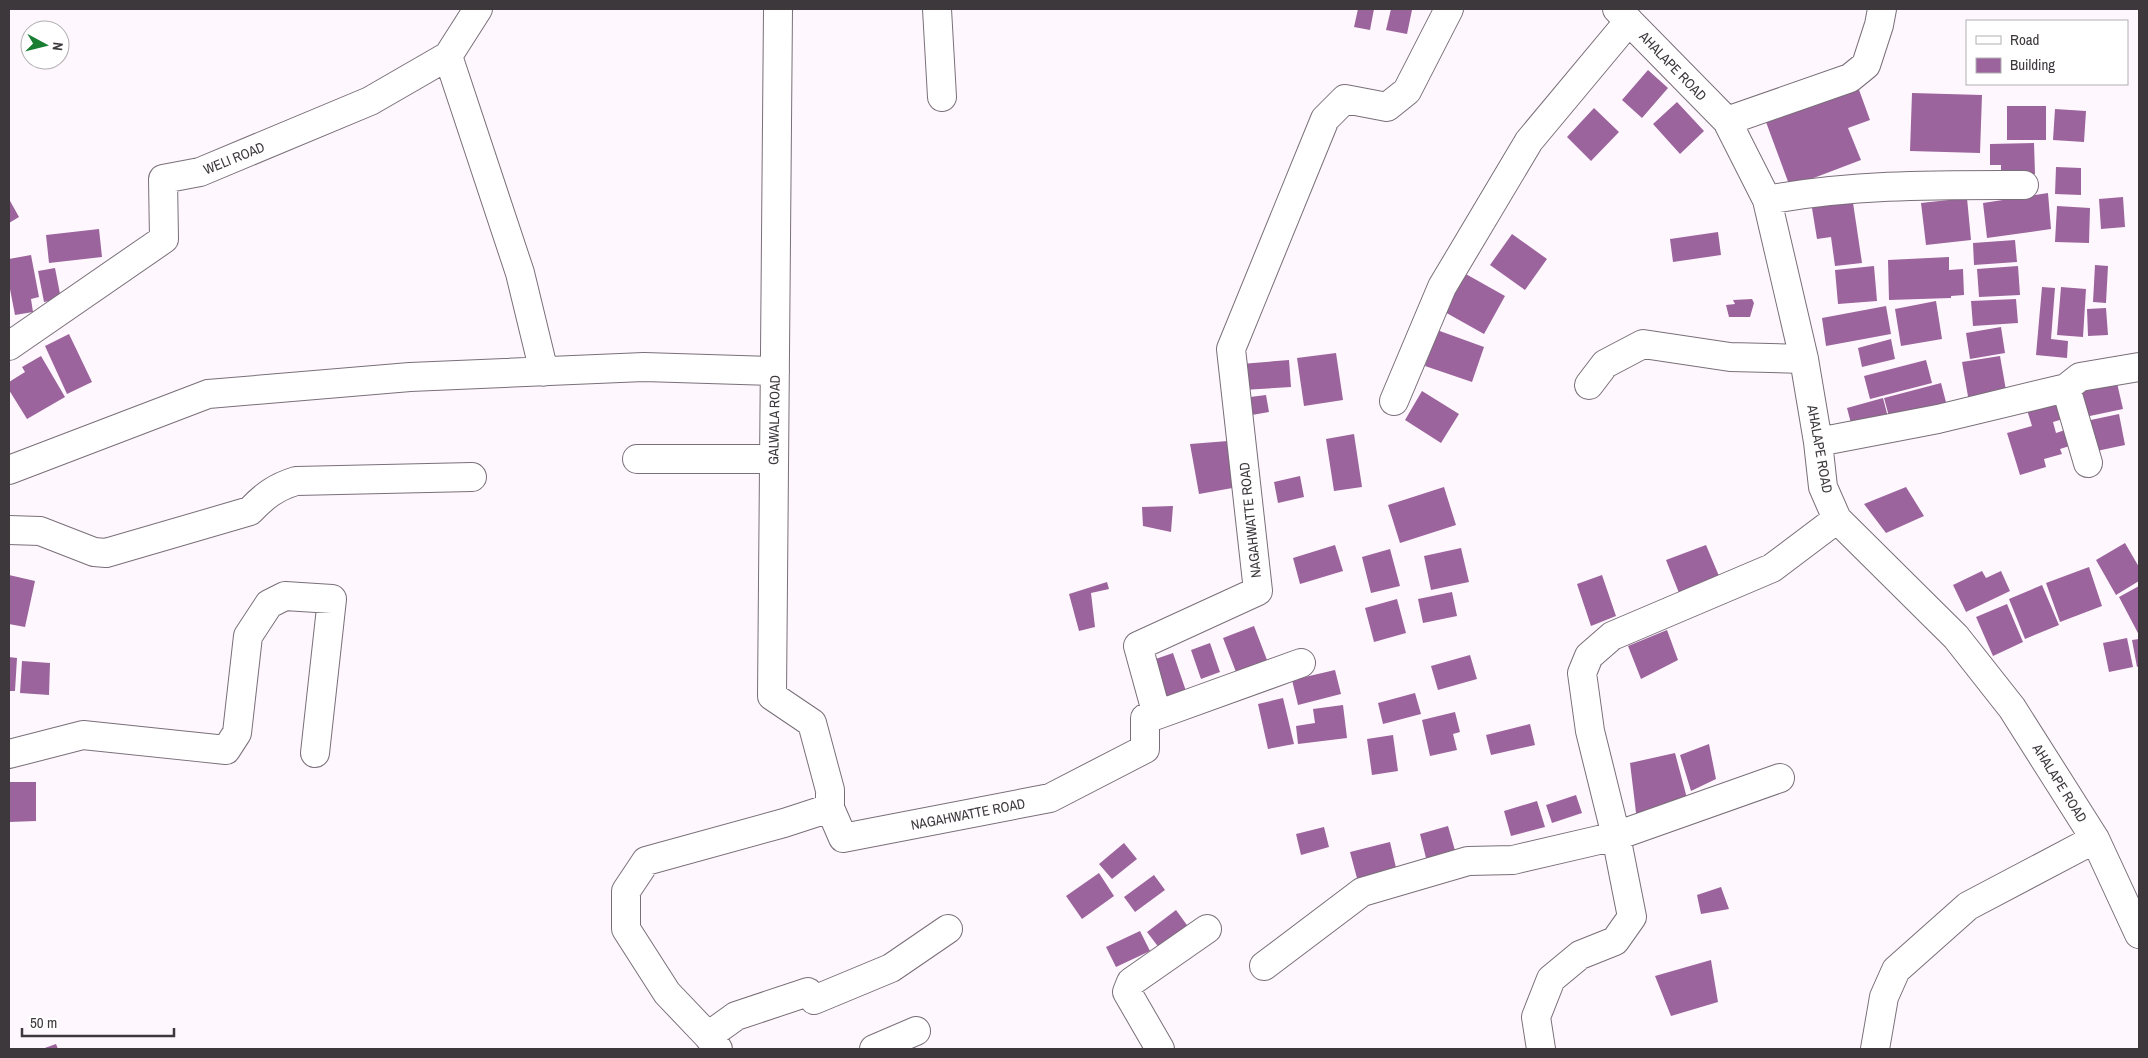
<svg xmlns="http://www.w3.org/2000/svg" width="2148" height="1058" font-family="'Archivo Narrow',sans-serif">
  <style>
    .building { fill: #9c649c }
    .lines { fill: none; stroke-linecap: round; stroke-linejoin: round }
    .minor-casing { stroke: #796f79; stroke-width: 30 }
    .minor { stroke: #fff; stroke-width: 28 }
    .labels { text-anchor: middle; stroke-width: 5; stroke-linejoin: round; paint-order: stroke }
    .street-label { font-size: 14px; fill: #3c383c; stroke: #fff }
  </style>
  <rect width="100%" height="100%" fill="#fff7fe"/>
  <path class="building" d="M 1358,9 L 1374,9 L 1370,30 L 1354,27 Z
    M 1391,9 L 1412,10 L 1407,34 L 1386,30 Z
    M 1648,70 L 1668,88 L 1642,118 L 1622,100 Z
    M 1858,87 L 1870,120 L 1848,128 L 1861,160 L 1790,187 L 1766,122 Z
    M 1912,93 L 1982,95 L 1980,153 L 1910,151 Z
    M 1677,102 L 1704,131 L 1680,154 L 1653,124 Z
    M 2007,106 L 2046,106 L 2046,140 L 2007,140 Z
    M 1594,108 L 1619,132 L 1591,161 L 1567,137 Z
    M 2055,109 L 2086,111 L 2084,142 L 2053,140 Z
    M 2034,143 L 2035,174 L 2001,174 L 2001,165 L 1990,165 L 1990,144 Z
    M 2056,167 L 2081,168 L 2081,195 L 2055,194 Z
    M 2048,193 L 2051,229 L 1987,238 L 1983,203 Z
    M 1852,196 L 1862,263 L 1835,266 L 1831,237 L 1817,239 L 1811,202 Z
    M 2123,197 L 2125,227 L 2101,229 L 2099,199 Z
    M 1967,198 L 1971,240 L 1926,245 L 1921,203 Z
    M 9,199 L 19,217 L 9,223 Z
    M 2057,206 L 2090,208 L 2089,243 L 2055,242 Z
    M 99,229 L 102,257 L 49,263 L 46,235 Z
    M 1718,232 L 1721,255 L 1673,262 L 1670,239 Z
    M 1512,234 L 1547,259 L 1525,290 L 1490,265 Z
    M 2015,240 L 2017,262 L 1974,265 L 1973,243 Z
    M 31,255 L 39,297 L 31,299 L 33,312 L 15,315 L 9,284 L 9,259 Z
    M 1949,257 L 1949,270 L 1963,269 L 1964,295 L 1951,296 L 1951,298 L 1889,300 L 1888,260 Z
    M 2095,265 L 2108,266 L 2106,303 L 2093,302 Z
    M 1874,266 L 1877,301 L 1838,304 L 1835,270 Z
    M 2018,266 L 2020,295 L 1979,297 L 1977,269 Z
    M 55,268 L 61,299 L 44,302 L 38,271 Z
    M 1464,273 L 1505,296 L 1484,334 L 1443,311 Z
    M 2042,287 L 2055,288 L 2051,339 L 2068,341 L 2067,358 L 2036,355 Z
    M 2061,287 L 2086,289 L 2083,337 L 2057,335 Z
    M 1752,299 L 1754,303 L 1750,317 L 1729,317 L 1726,305 L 1735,304 L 1733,300 Z
    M 2016,299 L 2018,323 L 1973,326 L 1971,301 Z
    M 1936,301 L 1942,339 L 1901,346 L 1895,309 Z
    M 1886,306 L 1891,334 L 1826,346 L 1822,318 Z
    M 2106,308 L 2108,335 L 2088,336 L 2087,309 Z
    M 2001,327 L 2005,353 L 1970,359 L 1966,333 Z
    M 1437,330 L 1484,347 L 1472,382 L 1425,366 Z
    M 69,334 L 92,382 L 67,394 L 45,346 Z
    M 1891,339 L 1895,359 L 1862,367 L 1858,348 Z
    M 1336,353 L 1343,400 L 1304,406 L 1297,358 Z
    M 41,356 L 65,397 L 27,419 L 9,390 L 9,382 L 25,372 L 22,367 Z
    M 2000,356 L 2007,396 L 1969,402 L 1962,362 Z
    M 1289,360 L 1291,387 L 1243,390 L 1241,364 Z
    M 1926,360 L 1932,383 L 1870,399 L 1864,376 Z
    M 1941,383 L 1947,406 L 1890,420 L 1884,398 Z
    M 2117,383 L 2123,409 L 2085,417 L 2080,391 Z
    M 1422,391 L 1459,414 L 1441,443 L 1405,420 Z
    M 1266,395 L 1269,412 L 1252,415 L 1250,397 Z
    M 1883,398 L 1889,421 L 1853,431 L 1847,408 Z
    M 2065,402 L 2070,417 L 2053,422 L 2056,433 L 2071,428 L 2076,444 L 2060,449 L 2062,454 L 2044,459 L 2046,467 L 2020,475 L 2007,433 L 2032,426 L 2027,410 L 2048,403 L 2049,407 Z
    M 2119,414 L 2125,445 L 2092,452 L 2086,421 Z
    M 1354,434 L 1362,487 L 1334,491 L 1326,439 Z
    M 1228,441 L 1238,487 L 1199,494 L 1190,444 Z
    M 1300,476 L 1304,497 L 1278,503 L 1274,482 Z
    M 1444,487 L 1456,525 L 1400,543 L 1388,505 Z
    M 1906,487 L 1924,516 L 1886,533 L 1864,504 Z
    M 1173,506 L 1171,532 L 1143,526 L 1142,507 Z
    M 2125,543 L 2139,567 L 2139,581 L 2116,595 L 2096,560 Z
    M 1335,545 L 1343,571 L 1300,584 L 1293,558 Z
    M 1706,545 L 1719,576 L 1679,593 L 1666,560 Z
    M 1461,548 L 1469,582 L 1431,590 L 1424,556 Z
    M 1390,549 L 1400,586 L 1371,593 L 1362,557 Z
    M 2089,567 L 2102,606 L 2060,622 L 2046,583 Z
    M 1982,571 L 1986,578 L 2001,571 L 2010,591 L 1966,612 L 1953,585 Z
    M 9,575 L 35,581 L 25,627 L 9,624 Z
    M 1602,575 L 1616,616 L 1591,626 L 1577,584 Z
    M 1107,582 L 1109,589 L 1091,593 L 1095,627 L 1079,631 L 1069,594 Z
    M 2042,585 L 2059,625 L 2025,639 L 2009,599 Z
    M 2139,586 L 2139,635 L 2119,597 Z
    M 1452,592 L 1457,616 L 1423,623 L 1418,599 Z
    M 1397,599 L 1406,633 L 1374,642 L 1365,608 Z
    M 2007,604 L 2023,642 L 1993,656 L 1976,617 Z
    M 1254,626 L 1267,660 L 1236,672 L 1223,638 Z
    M 1667,630 L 1678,660 L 1641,679 L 1628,646 Z
    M 2127,638 L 2133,667 L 2109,672 L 2103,643 Z
    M 2139,639 L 2139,666 L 2137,667 L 2132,640 Z
    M 1210,643 L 1220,672 L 1201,679 L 1191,650 Z
    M 1173,653 L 1187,694 L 1161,703 L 1147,662 Z
    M 1470,655 L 1477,679 L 1438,690 L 1431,666 Z
    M 9,657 L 17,658 L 15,691 L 9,691 Z
    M 22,661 L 50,663 L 49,695 L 20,693 Z
    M 1335,670 L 1341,694 L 1298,705 L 1292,680 Z
    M 1415,693 L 1421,714 L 1383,724 L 1378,703 Z
    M 1283,698 L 1294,744 L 1268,749 L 1258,704 Z
    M 1343,705 L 1347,738 L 1298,744 L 1296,726 L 1315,723 L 1313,709 Z
    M 1455,712 L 1460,732 L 1453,734 L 1457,750 L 1430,756 L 1422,720 Z
    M 1530,724 L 1535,745 L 1491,755 L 1486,735 Z
    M 1393,735 L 1398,771 L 1372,775 L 1367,739 Z
    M 1709,744 L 1716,779 L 1691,791 L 1680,755 Z
    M 1675,753 L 1688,802 L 1637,821 L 1630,763 Z
    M 9,782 L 36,782 L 36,821 L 9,822 Z
    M 1576,795 L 1582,813 L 1552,823 L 1546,805 Z
    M 1537,801 L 1545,827 L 1511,836 L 1504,811 Z
    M 1448,826 L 1456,854 L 1427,862 L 1420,834 Z
    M 1324,827 L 1329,847 L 1301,855 L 1296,834 Z
    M 1390,842 L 1397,872 L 1358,882 L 1350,852 Z
    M 1124,843 L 1137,859 L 1112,879 L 1099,864 Z
    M 1099,873 L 1114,896 L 1082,919 L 1066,896 Z
    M 1154,875 L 1165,890 L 1135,912 L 1124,897 Z
    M 1721,887 L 1729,909 L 1701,914 L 1697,895 Z
    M 1176,910 L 1192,932 L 1163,953 L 1147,932 Z
    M 1140,931 L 1150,951 L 1116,967 L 1106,947 Z
    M 1711,960 L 1718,1002 L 1671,1016 L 1655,976 Z
    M 56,1044 L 58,1049 L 42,1049 Z"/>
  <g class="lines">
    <g class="minor-casing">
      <path id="minor" d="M 778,9 L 772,696 L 812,723 L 830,790 L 830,808 L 843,838 L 1050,798 L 1145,749 L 1145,718 L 1157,715 L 1138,646 L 1258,591 L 1231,349 L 1325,119 L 1345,99 L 1387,107 L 1407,91 L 1449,9
        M 937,9 L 942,97
        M 1617,9 L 1727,121 L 1767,200 L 1804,359 L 1818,442 L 1823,487 L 1837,519 L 1956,637 L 2012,708 L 2095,839 L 2139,934
        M 448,56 L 520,273 L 544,372
        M 1727,121 L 1850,78 L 1866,65 L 1879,25 L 1882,9
        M 1767,200 C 1853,184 1937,185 2024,185
        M 9,346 L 164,239 L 163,179 L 200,172 L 370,101 L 448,56 L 478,9
        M 1589,385 L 1605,364 L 1643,344 L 1730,357 L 1804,359
        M 2066,388 L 2088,463
        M 1394,401 L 1442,287 L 1529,141 L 1629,21
        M 1818,442 L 1938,419 L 2066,388 L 2080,377 L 2139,367
        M 637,459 L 773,459
        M 9,470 L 208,394 L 410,377 L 644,367 L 775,371
        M 9,530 L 40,531 L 94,552 L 106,553 L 250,511 C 264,496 276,487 296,481 L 472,477
        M 1157,715 L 1301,663
        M 9,754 L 83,735 L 226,750 L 237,733 L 248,636 L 269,604 L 285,596 L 332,599 L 315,753
        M 1264,966 L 1362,892 L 1468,861 L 1513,860 L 1616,836 L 1780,778
        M 708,1036 L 736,1016 L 808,992 L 814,1000 L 891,968 L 948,929
        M 718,1049 L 708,1036 L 667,993 L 626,929 L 626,891 L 646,861 L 784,823 L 830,808
        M 874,1049 L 916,1031
        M 1160,1049 L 1127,992 L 1131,982 L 1207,929
        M 1541,1049 L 1536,1017 L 1551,979 L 1580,955 L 1615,941 L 1632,917 L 1616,836 L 1590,731 L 1582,673 L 1589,656 L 1612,636 L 1772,568 L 1837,519
        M 1875,1049 L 1884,997 L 1896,970 L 1968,906 L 2095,839"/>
    </g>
    <use href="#minor" class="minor"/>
  </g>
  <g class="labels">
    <g class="street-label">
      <text transform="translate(1673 66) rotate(46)" y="5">AHALAPE ROAD</text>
      <text transform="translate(234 158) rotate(-22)" y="5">WELI ROAD</text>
      <text transform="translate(774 420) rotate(-89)" y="5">GALWALA ROAD</text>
      <text transform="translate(1820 449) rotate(80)" y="5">AHALAPE ROAD</text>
      <text transform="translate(1250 520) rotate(-96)" y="5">NAGAHWATTE ROAD</text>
      <text transform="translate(2060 783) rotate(58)" y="5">AHALAPE ROAD</text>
      <text transform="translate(968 814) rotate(-11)" y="5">NAGAHWATTE ROAD</text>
    </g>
  </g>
  <rect width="2148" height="1058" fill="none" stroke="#3c383c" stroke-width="20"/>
  <rect x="1966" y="20" width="162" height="65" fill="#ffffff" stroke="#b1afb1"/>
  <rect x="1976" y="36" width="25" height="8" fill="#ffffff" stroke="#b1afb1"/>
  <text x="2010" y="45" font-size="15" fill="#3c383c">Road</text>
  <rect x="1976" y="58" width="25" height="15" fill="#9c649c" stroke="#b1afb1"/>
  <text x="2010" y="70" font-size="15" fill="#3c383c">Building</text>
  <g transform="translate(45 45) rotate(97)"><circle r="24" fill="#ffffff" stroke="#b1afb1"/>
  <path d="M0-4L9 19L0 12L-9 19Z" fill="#197e32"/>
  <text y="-8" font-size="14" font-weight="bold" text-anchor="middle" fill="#3c383c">N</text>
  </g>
  <path d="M22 1028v8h152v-8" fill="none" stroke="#3c383c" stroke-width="2.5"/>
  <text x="30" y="1028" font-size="15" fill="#3c383c" stroke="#ffffff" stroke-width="4" paint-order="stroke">50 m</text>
</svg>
